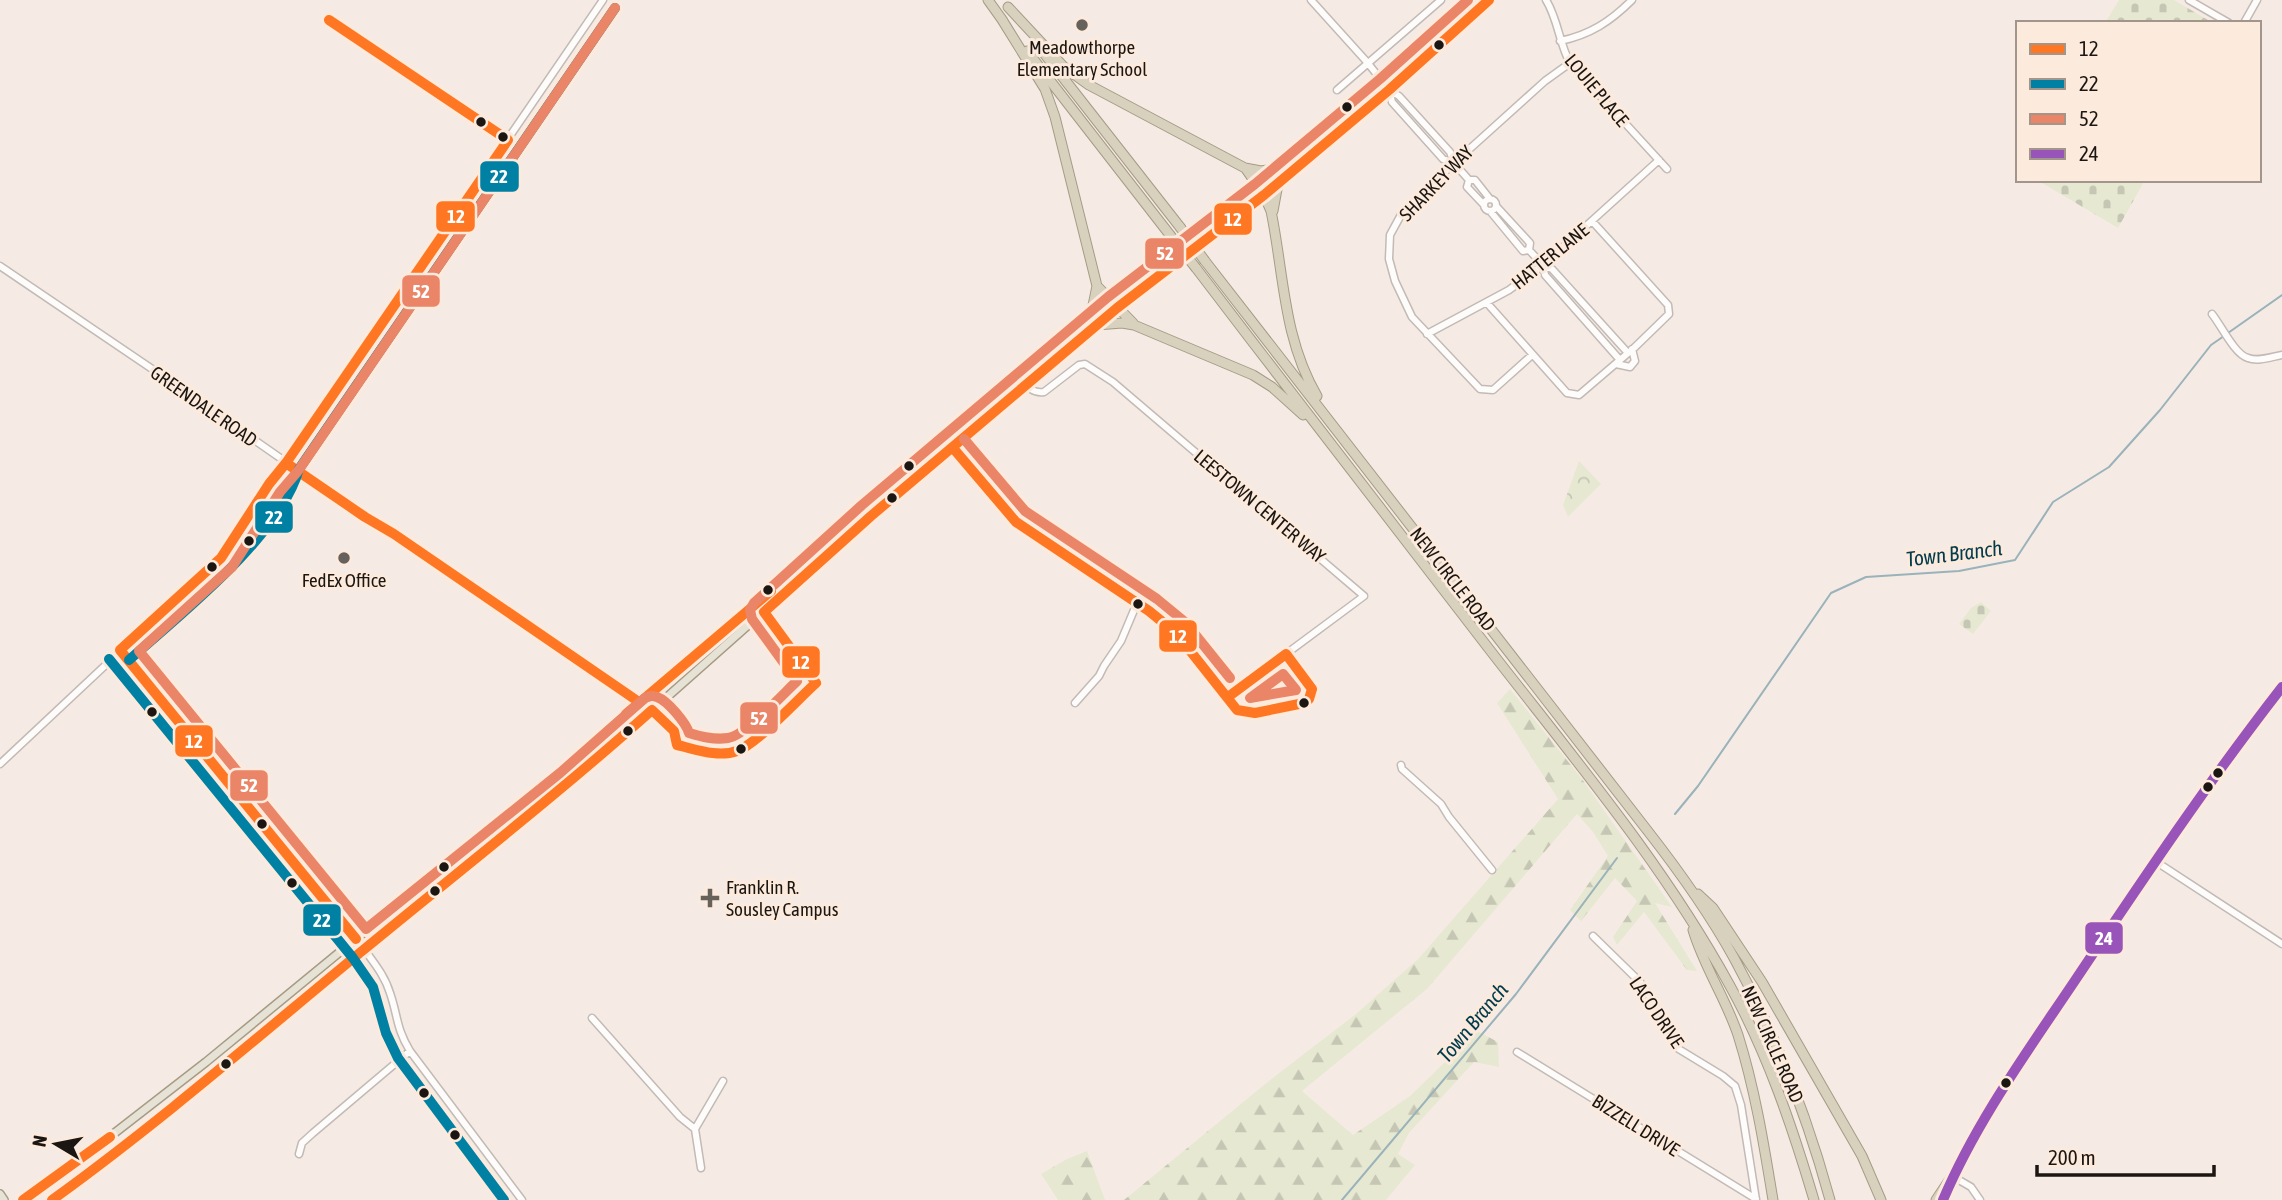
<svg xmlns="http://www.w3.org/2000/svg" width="2282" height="1200" font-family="'Asap Condensed',sans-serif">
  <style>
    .forest { fill: url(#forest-firs) }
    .cemetery { fill: url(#cemetery-stones) }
    .park { fill: url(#park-crowns) }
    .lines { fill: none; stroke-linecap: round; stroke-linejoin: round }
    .stream { stroke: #9ab2b9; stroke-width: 2 }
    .minor-casing { stroke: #c2bab5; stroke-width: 9 }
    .major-casing { stroke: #a69c85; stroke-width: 10 }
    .highway-casing { stroke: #a69c85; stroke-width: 11 }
    .minor { stroke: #fefcfb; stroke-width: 6 }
    .major { stroke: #e7e2d6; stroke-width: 7 }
    .highway { stroke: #d8d1be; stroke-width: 9 }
    .highway-bridge-casing { stroke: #a69c85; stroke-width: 11; stroke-linecap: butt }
    .highway-bridge { stroke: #d8d1be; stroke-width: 9 }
    .bus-1-casing { stroke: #fceadd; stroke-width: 16 }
    .bus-2-casing { stroke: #fceadd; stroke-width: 16 }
    .bus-3-casing { stroke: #fceadd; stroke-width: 16 }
    .bus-4-casing { stroke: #fceadd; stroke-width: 16 }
    .bus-1 { stroke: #ff7723; stroke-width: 10 }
    .bus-2 { stroke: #0081a4; stroke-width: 10 }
    .bus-3 { stroke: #ea8568; stroke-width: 10 }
    .bus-4 { stroke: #9854b9; stroke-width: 10 }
    .poi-dot { fill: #67615b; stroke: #fceadd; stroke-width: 2.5 }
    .bus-dot { fill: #1b1611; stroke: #fceadd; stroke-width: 2.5 }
    .labels { text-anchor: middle; stroke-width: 6; stroke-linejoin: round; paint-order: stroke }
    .poi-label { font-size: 19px; fill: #1b1611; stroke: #fceadd }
    .street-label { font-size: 19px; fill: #1b1611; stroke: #fceadd }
    .water-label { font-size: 21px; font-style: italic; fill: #013b4c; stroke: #fceadd }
    .line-badge { stroke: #fceadd; stroke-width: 2.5 }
    .badge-label { font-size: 19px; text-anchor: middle; font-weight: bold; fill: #fff }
  </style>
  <defs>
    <pattern id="forest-firs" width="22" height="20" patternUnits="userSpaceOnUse" patternTransform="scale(1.75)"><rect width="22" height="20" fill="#e6e8d2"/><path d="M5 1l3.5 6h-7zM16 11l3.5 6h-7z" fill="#c5c6b3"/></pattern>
    <pattern id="cemetery-stones" width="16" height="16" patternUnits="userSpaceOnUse" patternTransform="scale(1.75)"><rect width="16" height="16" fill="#e6e8d2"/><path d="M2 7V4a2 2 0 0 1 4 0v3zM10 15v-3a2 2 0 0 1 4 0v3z" fill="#c5c6b3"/></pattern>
    <pattern id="park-crowns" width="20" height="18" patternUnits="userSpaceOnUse" patternTransform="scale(1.75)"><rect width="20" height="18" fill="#e6e8d2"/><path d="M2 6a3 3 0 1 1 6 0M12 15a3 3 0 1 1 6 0" fill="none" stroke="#c5c6b3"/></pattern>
  </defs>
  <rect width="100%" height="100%" fill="#f5ebe4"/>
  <path class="forest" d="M 1510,689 L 1582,779 L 1672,907 L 1655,903 L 1697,971 L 1687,970 L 1644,912 L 1617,945 L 1613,937 L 1637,901 L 1615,878 L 1581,921 L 1570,910 L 1608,856 L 1593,832 L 1577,814 L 1427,989 L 1302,1091 L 1353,1135 L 1410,1096 L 1477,1031 L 1498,1042 L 1499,1067 L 1474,1062 L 1409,1133 L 1398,1154 L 1415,1165 L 1386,1200 L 1124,1200 L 1270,1080 L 1356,1014 L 1419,958 L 1558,799 L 1497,703 Z
    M 1087,1151 L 1105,1200 L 1058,1200 L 1041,1174 L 1067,1159 Z"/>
  <path class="cemetery" d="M 2119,0 L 2174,0 L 2213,23 L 2105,23 Z
    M 2037,180 L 2145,180 L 2118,228 Z
    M 1981,602 L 1991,611 L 1973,634 L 1959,624 L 1971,608 Z"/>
  <path class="park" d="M 1579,461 L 1601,484 L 1568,517 L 1563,505 Z"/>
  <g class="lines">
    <path class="stream" d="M 2228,333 L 2282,295
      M 1675,814 L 1698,786 L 1831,593 L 1866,577 L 1959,571 L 2015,560 L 2053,502 L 2109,467 L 2160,410 L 2211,345 L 2224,336
      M 1342,1200 L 1516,994 L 1617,858"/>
    <g class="minor-casing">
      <path id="minor" d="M 1311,0 L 1367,62 L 1389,90
        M 1546,0 C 1558,19 1559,43 1570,63 L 1667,169
        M 2189,0 L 2229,23
        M 329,20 L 508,140
        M 2244,23 L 2257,0
        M 1560,41 C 1590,35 1611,21 1632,0
        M 1337,90 L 1441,0
        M 1454,163 L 1443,159 L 1392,102 L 1389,90 L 1399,96 L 1450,152 L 1454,163 L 1469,180 L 1475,180 L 1490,199
        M 1469,180 L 1467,187 L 1484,205
        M1484 205a6 6 0 1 1 12 0a6 6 0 1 1-12 0Z
        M 1496,206 L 1530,243 L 1529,250 L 1543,265 L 1552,269 L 1628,353
        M 1490,211 L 1523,251 L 1529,250
        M 1543,265 L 1545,275 L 1620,360
        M 0,266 L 161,375 L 365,517 L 394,534 L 652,710
        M 1487,303 L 1567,393 L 1579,395 L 1634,348 L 1669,314 L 1668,305 L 1592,221
        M 2212,314 C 2221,325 2235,355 2248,358 C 2258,362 2271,357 2282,355
        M 1427,334 L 1509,290 L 1543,265 L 1659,160
        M 1532,355 L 1493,390 L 1480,389 L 1412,317 L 1395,281 L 1389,259 L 1390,235 L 1402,213 L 1454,163 L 1545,81 L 1570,63
        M 1616,364 L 1630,367 L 1635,361 L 1632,349
        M 1018,377 C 1026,385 1032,394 1044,392 L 1079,365 L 1085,364 L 1113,382 L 1364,596 L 1228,697
        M 947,437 L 953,448 L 1016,522 L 1149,611 L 1176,633 L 1237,710 L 1255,713 L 1304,703 L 1309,699 L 1312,689 L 1286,654
        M 243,528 C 254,504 267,482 286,463 L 603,0
        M 120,650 L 364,949 C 374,963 385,976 390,993 C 398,1016 396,1028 410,1051 L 522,1200
        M 1075,703 L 1099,676 L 1104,666 L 1121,641 L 1137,603
        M 0,764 L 223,555 C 244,527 275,501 285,467
        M 1401,765 L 1402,769 L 1441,804 L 1449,817 L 1492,870
        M 2155,861 L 2282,944
        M 1593,936 L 1640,982 L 1652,1000 L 1677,1048 L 1723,1076 L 1735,1086 L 1741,1105 L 1756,1200
        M 592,1018 L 680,1117 L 695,1129
        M 1517,1052 L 1756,1199
        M 299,1154 L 302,1143 L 313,1133 L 410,1051
        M 701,1168 L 695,1129 L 723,1081
        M 1952,1176 L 1971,1187 L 1980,1200"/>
    </g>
    <g class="major-casing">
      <path id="major" d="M 0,1194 L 4,1200
        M 23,1200 L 112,1135 L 206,1062 L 554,776 L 757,604 L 947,437 L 1109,300 L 1236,201 L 1471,0
        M 52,1200 L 87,1176 L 175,1105 L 457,873 L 569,784 L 871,516 L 1026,385 L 1117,308 L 1264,195 L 1389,90 L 1489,0
        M 1943,1200 L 1957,1167 L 2007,1083 L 2155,861 L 2236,746 L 2282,687"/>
    </g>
    <g class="highway-casing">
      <path id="highway" d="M 988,0 L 1003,21
        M 1008,7 L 1064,67 L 1089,85 L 1245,168 L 1261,171 L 1274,169
        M 1001,18 L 1045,89 L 1055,117 L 1097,286 L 1091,315
        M 1027,51 L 1170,235
        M 1043,52 L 1180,227
        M 1246,169 L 1264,195 L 1271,211 C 1284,274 1283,338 1317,396
        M 1273,211 L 1278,184
        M 1205,261 L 1647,830 C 1679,871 1709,913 1734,958 C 1776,1035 1807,1116 1830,1200
        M 1196,268 C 1292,394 1389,519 1486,645 C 1571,755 1662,862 1729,984 C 1767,1052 1792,1126 1814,1200
        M 1097,286 L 1133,323
        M 1097,325 L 1122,323 L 1134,325 L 1253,375 L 1272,387 L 1303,415
        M 1698,894 L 1713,908 L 1762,982 L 1862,1156 L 1881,1200
        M 1693,930 C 1704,967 1726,999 1738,1035 C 1755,1089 1764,1145 1773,1200
        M 1936,1200 L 1952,1176"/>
    </g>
    <use href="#minor" class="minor"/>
    <use href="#major" class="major"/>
    <use href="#highway" class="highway"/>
    <g class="highway-bridge-casing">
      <path id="highway-bridge" d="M 1180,227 L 1205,261
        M 1170,235 L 1196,268"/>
    </g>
    <use href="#highway-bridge" class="highway-bridge"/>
    <g class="bus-1-casing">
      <path id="bus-1" d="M 329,20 L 508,140 L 286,463 L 269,484 L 221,558 L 120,650 L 356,939
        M 953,448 L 1016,522 L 1149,611 L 1176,633 L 1237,710 L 1255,713 L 1304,703 L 1309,699 L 1312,689 L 1286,654 L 1228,697
        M 286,463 L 365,517 L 394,534 L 639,702
        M 626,714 L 771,591
        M 23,1200 L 110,1137
        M 52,1200 C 160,1122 260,1035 362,951 C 459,871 558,794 652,710 L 674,731 L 677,745 C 695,749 718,758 737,751 C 758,743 797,700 816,683 L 764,612 L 871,516 L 1117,308 L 1264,195 L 1389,90 L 1489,0"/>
    </g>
    <g class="bus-2-casing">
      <path id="bus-2" d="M 109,659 L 353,958 L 373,987 L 386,1033 L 398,1058 L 504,1200
        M 129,660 C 182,613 279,537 299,469 L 615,8"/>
    </g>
    <g class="bus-3-casing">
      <path id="bus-3" d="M 615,8 L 298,471 L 280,492 L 232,567 L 139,651 L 366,929 L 560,773 L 645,698 C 650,696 652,695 657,697 C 668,701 686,723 689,733 C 702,737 714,740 728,738 C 745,736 783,694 797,681 L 752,619 L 750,610 L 754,603 L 862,505 L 1108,297 L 1255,184 L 1380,79 L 1468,0
        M 964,439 L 1025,511 L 1157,599 L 1185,622 L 1230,678
        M 1283,674 L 1296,690 L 1250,698 Z"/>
    </g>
    <g class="bus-4-casing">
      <path id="bus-4" d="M 1943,1200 C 1976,1122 2027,1052 2074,982 C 2141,882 2208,782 2282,687"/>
    </g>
    <use href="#bus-1" class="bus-1"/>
    <use href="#bus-2" class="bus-2"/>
    <use href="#bus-3" class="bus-3"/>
    <use href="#bus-4" class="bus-4"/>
  </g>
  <g class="poi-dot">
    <circle cx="1082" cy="25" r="7"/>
    <circle cx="344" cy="558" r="7"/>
    <path d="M706.5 887.5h7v7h7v7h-7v7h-7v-7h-7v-7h7z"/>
  </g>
  <g class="bus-dot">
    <circle cx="1439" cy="45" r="6"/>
    <circle cx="1347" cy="107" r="6"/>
    <circle cx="481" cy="122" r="6"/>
    <circle cx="503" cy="137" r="6"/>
    <circle cx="909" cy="466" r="6"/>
    <circle cx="892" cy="498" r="6"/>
    <circle cx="249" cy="541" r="6"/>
    <circle cx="212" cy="567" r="6"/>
    <circle cx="768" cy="590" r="6"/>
    <circle cx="1138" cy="604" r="6"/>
    <circle cx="1304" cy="703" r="6"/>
    <circle cx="152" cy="712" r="6"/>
    <circle cx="628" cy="731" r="6"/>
    <circle cx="741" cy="749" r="6"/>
    <circle cx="2218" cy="773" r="6"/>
    <circle cx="2208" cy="787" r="6"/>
    <circle cx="262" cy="824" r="6"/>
    <circle cx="444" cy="867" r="6"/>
    <circle cx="292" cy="883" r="6"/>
    <circle cx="435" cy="891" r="6"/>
    <circle cx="226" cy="1064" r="6"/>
    <circle cx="2006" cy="1083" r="6"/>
    <circle cx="424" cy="1093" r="6"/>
    <circle cx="455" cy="1135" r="6"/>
  </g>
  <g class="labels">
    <g class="poi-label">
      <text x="1082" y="54">Meadowthorpe<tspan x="1082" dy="22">Elementary School</tspan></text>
      <text x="344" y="587">FedEx Office</text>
      <text x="726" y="894" text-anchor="start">Franklin R.<tspan x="726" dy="22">Sousley Campus</tspan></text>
    </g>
    <g class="street-label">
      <text transform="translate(1597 90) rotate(50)" y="7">LOUIE PLACE</text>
      <text transform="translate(1436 183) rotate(-46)" y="7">SHARKEY WAY</text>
      <text transform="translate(1550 256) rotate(-39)" y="7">HATTER LANE</text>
      <text transform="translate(204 406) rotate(35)" y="7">GREENDALE ROAD</text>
      <text transform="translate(1260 506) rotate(40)" y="7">LEESTOWN CENTER WAY</text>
      <text transform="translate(1453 579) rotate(52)" y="7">NEW CIRCLE ROAD</text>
      <text transform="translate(1657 1012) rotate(56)" y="7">LACO DRIVE</text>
      <text transform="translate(1773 1044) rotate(66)" y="7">NEW CIRCLE ROAD</text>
      <text transform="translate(1636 1125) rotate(32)" y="7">BIZZELL DRIVE</text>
    </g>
    <g class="water-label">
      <text transform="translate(1954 554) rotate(-7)" y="7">Town Branch</text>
      <text transform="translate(1473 1023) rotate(-50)" y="7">Town Branch</text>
    </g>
  </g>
  <g class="line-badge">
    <rect x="479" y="160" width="41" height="33" rx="7" fill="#0081a4"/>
    <rect x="435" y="200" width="41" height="33" rx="7" fill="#ff7723"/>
    <rect x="1213" y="202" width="40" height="34" rx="7" fill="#ff7723"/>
    <rect x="1144" y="237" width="41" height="33" rx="7" fill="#ea8568"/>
    <rect x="401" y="274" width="40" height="34" rx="7" fill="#ea8568"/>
    <rect x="254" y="500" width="40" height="34" rx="7" fill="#0081a4"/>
    <rect x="1158" y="619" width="40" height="34" rx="7" fill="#ff7723"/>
    <rect x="781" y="645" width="40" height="34" rx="7" fill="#ff7723"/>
    <rect x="739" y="701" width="40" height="34" rx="7" fill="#ea8568"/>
    <rect x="174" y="724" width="40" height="34" rx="7" fill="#ff7723"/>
    <rect x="229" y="769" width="40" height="33" rx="7" fill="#ea8568"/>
    <rect x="302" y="903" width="40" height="34" rx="7" fill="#0081a4"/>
    <rect x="2084" y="921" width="40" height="34" rx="7" fill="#9854b9"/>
  </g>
  <g class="badge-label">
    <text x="499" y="183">22</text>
    <text x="456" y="223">12</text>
    <text x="1233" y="226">12</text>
    <text x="1165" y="260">52</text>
    <text x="421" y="298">52</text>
    <text x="274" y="524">22</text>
    <text x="1178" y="643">12</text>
    <text x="801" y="669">12</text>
    <text x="759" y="725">52</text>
    <text x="194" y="748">12</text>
    <text x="249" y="792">52</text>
    <text x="322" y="927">22</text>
    <text x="2104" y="945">24</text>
  </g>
  <rect x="2016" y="21" width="245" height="161" fill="#fceadd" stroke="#a2958b" stroke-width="2"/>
  <rect x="2030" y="44" width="35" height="10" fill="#ff7723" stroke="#a2958b" stroke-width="2"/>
  <text x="2079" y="56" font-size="21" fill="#1b1611">12</text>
  <rect x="2030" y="79" width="35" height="10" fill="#0081a4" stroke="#a2958b" stroke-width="2"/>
  <text x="2079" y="91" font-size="21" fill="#1b1611">22</text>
  <rect x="2030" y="114" width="35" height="10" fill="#ea8568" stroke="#a2958b" stroke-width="2"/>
  <text x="2079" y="126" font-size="21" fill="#1b1611">52</text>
  <rect x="2030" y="149" width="35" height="10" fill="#9854b9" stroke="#a2958b" stroke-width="2"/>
  <text x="2079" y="161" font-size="21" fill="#1b1611">24</text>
  <g transform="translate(56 1144) rotate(280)" stroke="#fceadd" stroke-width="5" paint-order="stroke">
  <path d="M0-5L12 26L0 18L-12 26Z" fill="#1b1611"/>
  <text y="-10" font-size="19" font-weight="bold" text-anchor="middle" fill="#1b1611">N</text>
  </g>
  <path d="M2037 1165v10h177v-10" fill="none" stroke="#1b1611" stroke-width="3.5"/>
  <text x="2048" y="1165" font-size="21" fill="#1b1611" stroke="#fceadd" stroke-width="5" paint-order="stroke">200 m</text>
</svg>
